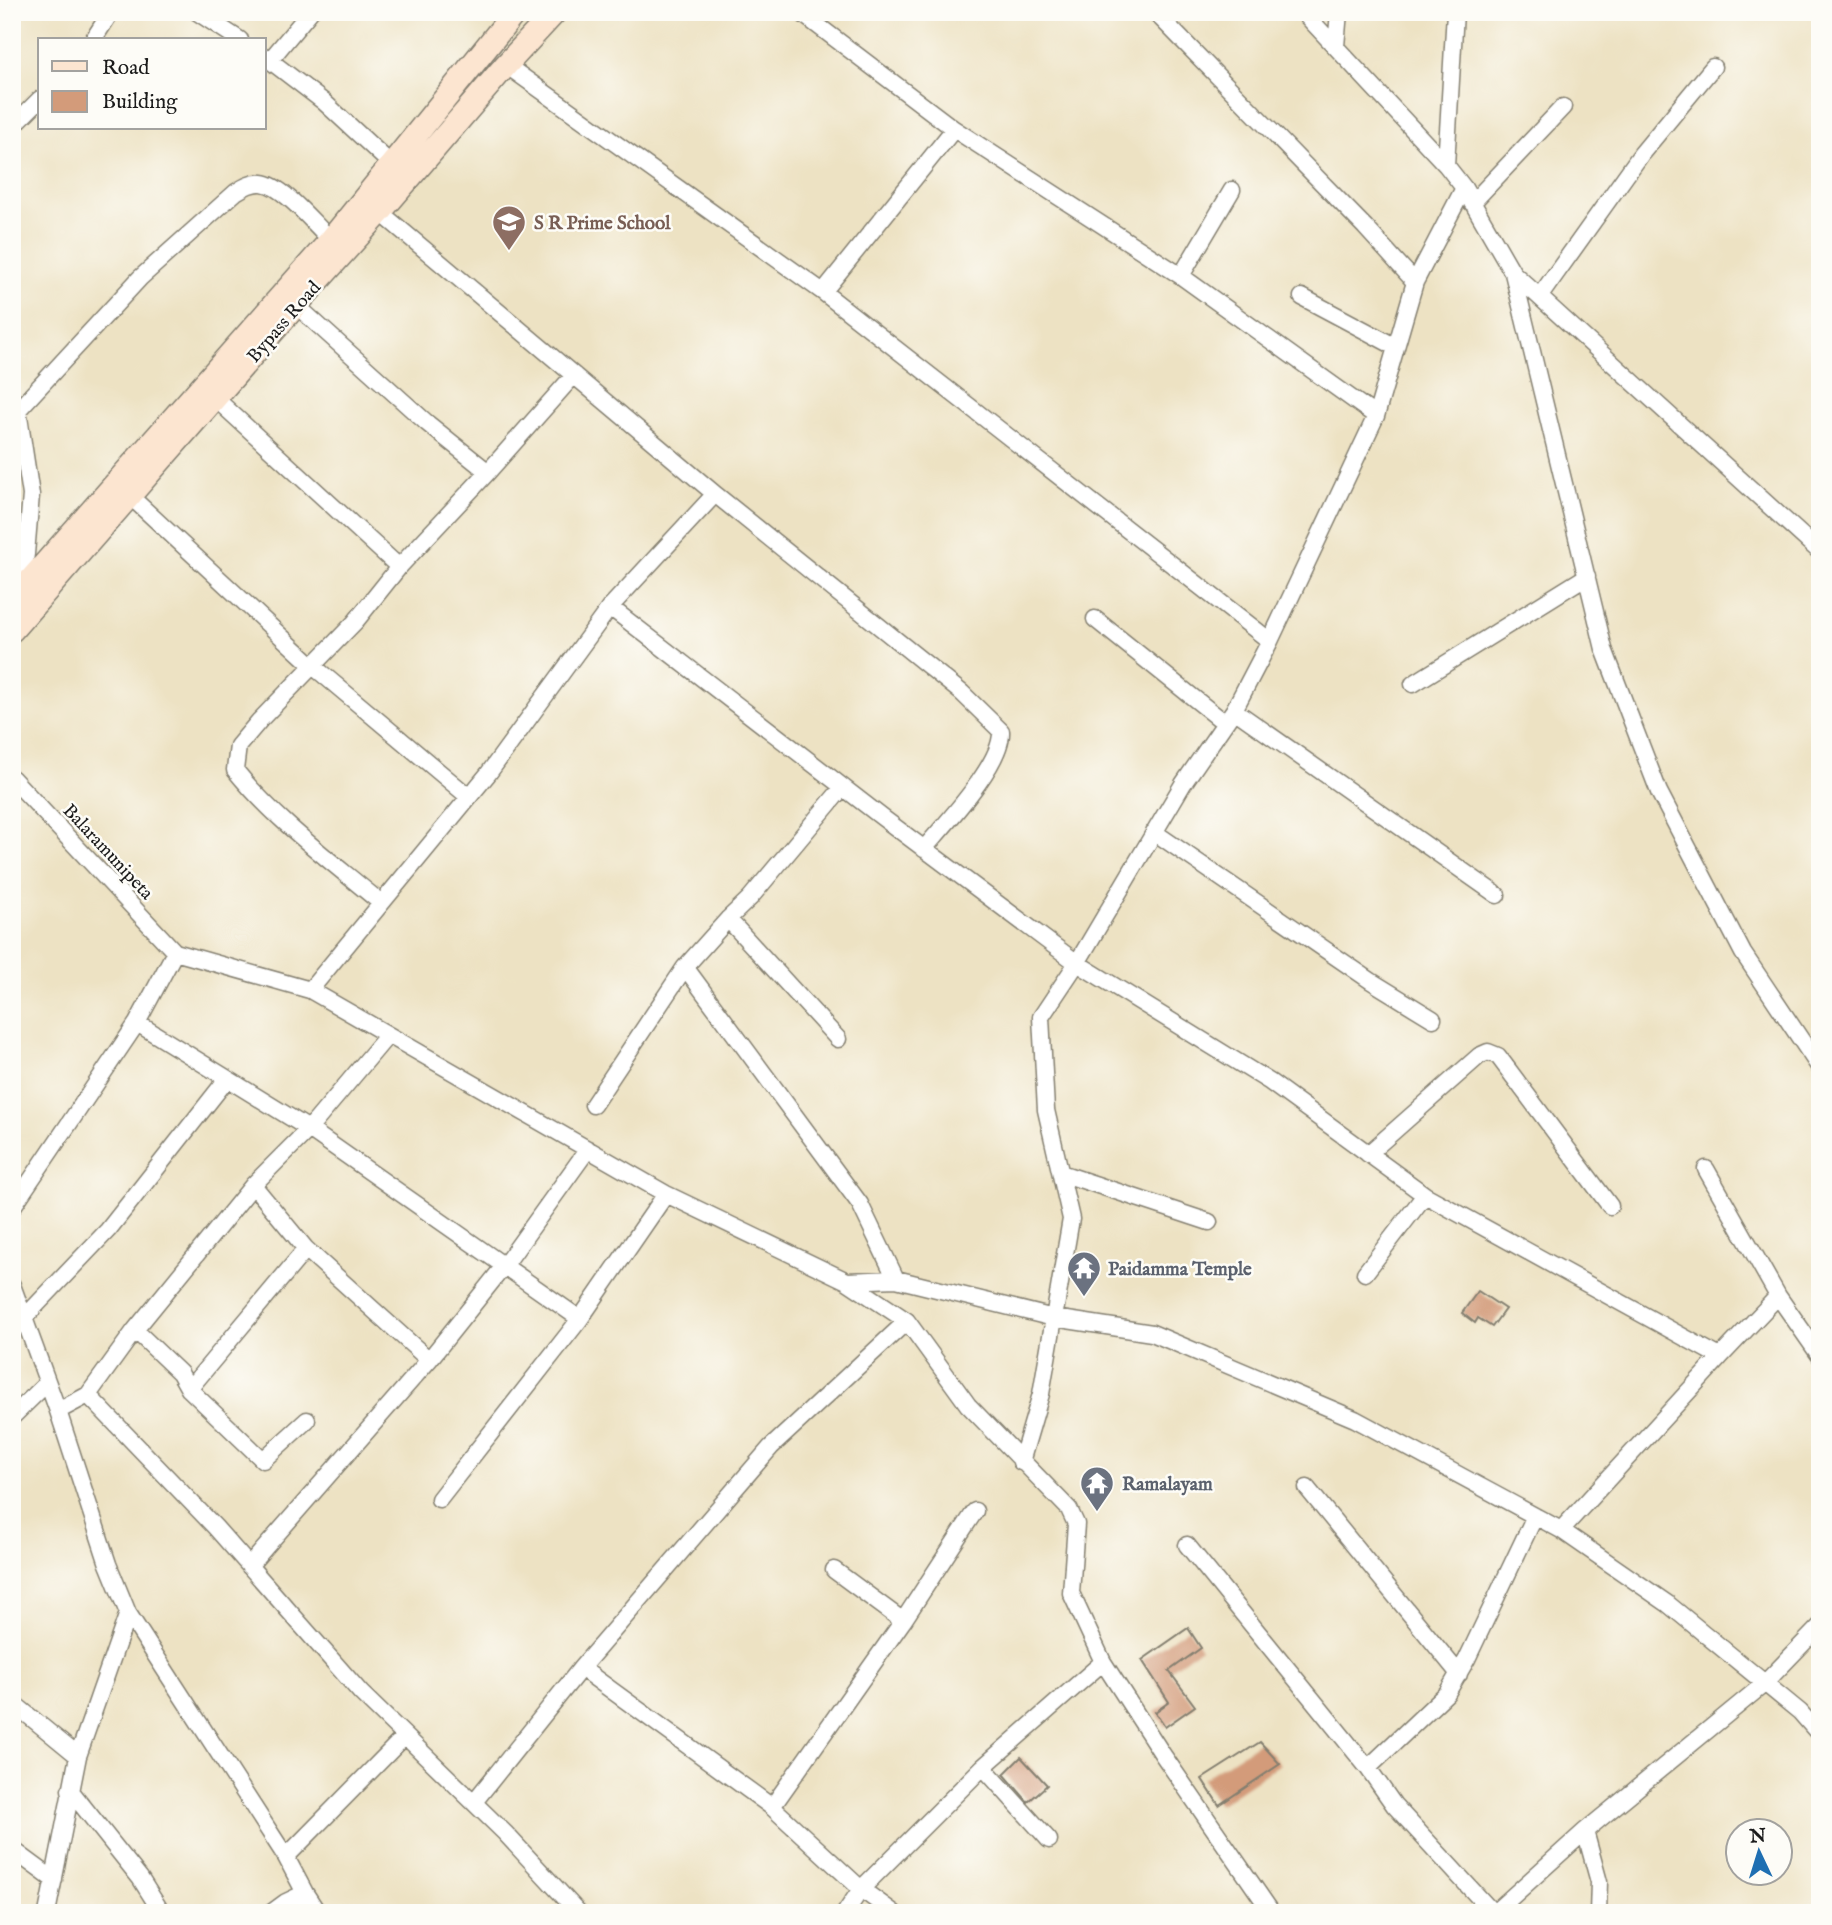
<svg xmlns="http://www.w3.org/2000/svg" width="1832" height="1925" font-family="'IM FELL English',serif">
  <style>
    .building { fill: #d39b7a }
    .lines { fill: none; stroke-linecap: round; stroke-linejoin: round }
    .street-casing { stroke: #847f70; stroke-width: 19 }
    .secondary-casing { stroke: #847f70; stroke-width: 26 }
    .street { stroke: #fff; stroke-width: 16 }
    .secondary { stroke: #fce5d0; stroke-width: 23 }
    .labels { text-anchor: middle; stroke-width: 5; stroke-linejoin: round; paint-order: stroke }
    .education-label { font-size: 19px; font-weight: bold; fill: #785e54; stroke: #fdfcf7; text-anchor: start }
    .street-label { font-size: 19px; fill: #1c1c1c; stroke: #fdfcf7 }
    .worship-label { font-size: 19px; font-weight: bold; fill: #5b616d; stroke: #fdfcf7; text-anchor: start }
  </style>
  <rect width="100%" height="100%" fill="#fdfcf7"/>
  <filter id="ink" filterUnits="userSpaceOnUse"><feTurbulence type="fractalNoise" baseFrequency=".0143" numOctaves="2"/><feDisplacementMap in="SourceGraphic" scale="14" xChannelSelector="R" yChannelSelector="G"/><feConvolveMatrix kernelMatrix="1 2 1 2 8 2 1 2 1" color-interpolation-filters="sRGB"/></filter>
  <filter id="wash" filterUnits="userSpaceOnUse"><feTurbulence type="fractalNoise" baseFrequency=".00686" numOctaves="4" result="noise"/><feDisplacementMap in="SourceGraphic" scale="28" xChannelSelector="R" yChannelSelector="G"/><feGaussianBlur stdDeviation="1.57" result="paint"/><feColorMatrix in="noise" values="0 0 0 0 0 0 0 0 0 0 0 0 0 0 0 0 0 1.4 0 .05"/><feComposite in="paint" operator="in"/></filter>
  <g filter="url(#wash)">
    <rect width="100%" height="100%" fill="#ede2c3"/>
    <g id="blocks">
      <path class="building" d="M 1478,1291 L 1505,1309 L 1492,1327 L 1478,1318 L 1475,1323 L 1462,1313 Z
        M 1188,1628 L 1201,1648 L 1169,1671 L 1195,1706 L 1165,1727 L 1155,1712 L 1169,1702 L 1142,1660 Z
        M 1260,1742 L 1280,1764 L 1219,1805 L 1202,1779 Z
        M 1021,1757 L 1047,1785 L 1028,1802 L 1004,1774 Z"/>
    </g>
  </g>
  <g filter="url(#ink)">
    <use href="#blocks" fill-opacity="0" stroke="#847f70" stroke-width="2"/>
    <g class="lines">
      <g class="street-casing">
        <path id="street" d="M 197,12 L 240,40
          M 800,12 L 954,129 L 1181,276 L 1376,416 L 1415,282 L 1464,188
          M 1155,12 L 1365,227 L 1415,282
          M 1303,12 L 1446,165 L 1464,188 L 1513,273 L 1604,649 L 1659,792 L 1743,953 L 1820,1068
          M 12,13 L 13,12
          M 93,40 L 111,12
          M 1336,46 L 1339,12
          M 264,56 L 324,102 L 392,165
          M 270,60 L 310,12
          M 506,65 L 823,292 L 954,129
          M 12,127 L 40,99
          M 1446,165 L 1455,12
          M 1472,203 L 1563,107
          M 380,212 L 715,494 L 962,693 L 1001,731 C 1003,763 945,824 924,849
          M 1513,273 L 1820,552
          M 1181,276 L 1232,190
          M 823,292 L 1270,641 L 1376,416
          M 1540,296 L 1642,153 L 1713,67
          M 1302,297 L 1396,347
          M 296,305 L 427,423 L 488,472
          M 216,399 L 399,567
          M 14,403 L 18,410 L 31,495 L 26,554 L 20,591
          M 18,410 L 140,278 L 236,192 C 244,187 252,182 262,183 C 283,185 315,225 331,240
          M 130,496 L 313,666 L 469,797
          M 610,607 L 715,494
          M 1095,619 L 1225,723
          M 1413,684 L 1587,576
          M 1234,710 L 1270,641
          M 12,778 L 175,952
          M 1154,832 L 1371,981 L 1433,1019
          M 381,903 C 331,861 276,821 235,770 L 238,746 L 260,720 L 355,622 L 399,567 L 488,472 L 574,375
          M 728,919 L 750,898 L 843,787
          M 175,952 L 310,990 L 666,1194 L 847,1281 L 896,1279 L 1054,1318 L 1152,1333 L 1355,1419 L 1561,1530 L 1668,1604 L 1800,1712 L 1820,1735
          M 310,990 L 488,774 L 610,607 L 883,818 L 1077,963 L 1270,1082 L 1425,1195 L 1720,1357 L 1561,1530
          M 137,1023 L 309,1129 L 580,1319
          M 838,1039 L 728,919 L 685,967 L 860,1204 L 896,1279
          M 593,1105 L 685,967
          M 1368,1154 L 1479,1056 L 1488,1052 L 1498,1056 L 1610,1206
          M 1706,1169 L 1778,1296 L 1820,1356
          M 1061,1173 L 1209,1222
          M 253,1185 L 306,1249 L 429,1360
          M 12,1208 L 137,1023 L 175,952
          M 1365,1273 L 1425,1195
          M 847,1281 L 907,1321 L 968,1405 L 1069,1509 L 1076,1524 L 1071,1593 L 1103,1662
          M 12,1285 L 58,1411 L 108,1564 L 128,1613 L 286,1857 L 305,1893 L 318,1913
          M 25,1317 L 108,1230 L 227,1079
          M 135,1330 L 180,1373 L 189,1389 L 263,1460 L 307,1420
          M 1720,1357 L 1778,1296
          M 189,1389 L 306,1249
          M 88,1395 L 215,1527 L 361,1693 L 505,1833 L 579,1913
          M 58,1411 L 88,1395 L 135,1330 L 253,1185 L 309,1129 L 388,1035
          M 12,1417 L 47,1383
          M 1021,1462 L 1041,1394 L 1071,1219 L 1046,1110 L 1041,1017 L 1077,963 L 1183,784 L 1234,710 L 1497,895
          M 1307,1488 L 1459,1674
          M 439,1499 L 580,1319 L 666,1194
          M 1187,1545 L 1368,1768 L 1394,1805 L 1493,1913
          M 249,1566 L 429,1360 L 504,1266 L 588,1149
          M 834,1570 L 903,1621
          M 581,1668 L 771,1447 L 907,1321
          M 12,1702 L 78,1756
          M 983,1767 L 1049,1840
          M 1368,1768 L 1447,1693 L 1467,1659 L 1535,1516
          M 70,1790 L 140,1878 L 162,1913
          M 474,1802 L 581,1668 L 772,1807 L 903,1621 L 975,1511
          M 772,1807 L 861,1889 L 845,1913
          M 1585,1831 L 1599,1882 L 1598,1913
          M 12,1849 L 54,1880
          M 286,1857 L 405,1736
          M 47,1913 L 78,1756 L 128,1613
          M 271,1913 L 286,1902 L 305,1893
          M 894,1913 L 861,1889 L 983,1767 L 1103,1662 L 1163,1755 L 1272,1913
          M 1494,1913 L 1585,1831 L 1764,1684 L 1820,1626"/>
      </g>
      <g class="secondary-casing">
        <path id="secondary" d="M 12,601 L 331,240 L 515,12
          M 12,630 L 296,305 L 380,212 L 506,65 L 555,12"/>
      </g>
      <use href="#street" class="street"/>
      <use href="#secondary" class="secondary"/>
    </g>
  </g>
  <defs>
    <g id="school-pin" transform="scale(1.75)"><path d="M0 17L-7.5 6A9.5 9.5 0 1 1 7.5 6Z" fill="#8d6e63" stroke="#fdfcf7"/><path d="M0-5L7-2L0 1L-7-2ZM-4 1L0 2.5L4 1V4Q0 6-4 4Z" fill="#fff"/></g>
    <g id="temple-pin" transform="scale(1.75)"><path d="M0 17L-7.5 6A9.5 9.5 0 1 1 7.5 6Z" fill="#6b7280" stroke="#fdfcf7"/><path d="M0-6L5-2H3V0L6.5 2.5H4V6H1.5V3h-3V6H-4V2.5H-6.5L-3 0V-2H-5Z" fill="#fff"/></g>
  </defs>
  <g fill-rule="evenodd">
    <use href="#school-pin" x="509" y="222"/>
    <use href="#temple-pin" x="1084" y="1268"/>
    <use href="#temple-pin" x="1097" y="1483"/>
  </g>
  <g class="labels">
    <g class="education-label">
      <text x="534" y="229">S R Prime School</text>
    </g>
    <g class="street-label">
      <text transform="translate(283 321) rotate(-49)" y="7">Bypass Road</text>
      <text transform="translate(109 851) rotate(47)" y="7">Balaramunipeta</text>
    </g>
    <g class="worship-label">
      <text x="1108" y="1275">Paidamma Temple</text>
      <text x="1122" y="1490">Ramalayam</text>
    </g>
  </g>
  <rect width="1832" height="1925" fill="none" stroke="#fdfcf7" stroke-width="42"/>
  <rect x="38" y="38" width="228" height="91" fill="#fdfcf7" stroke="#a3a29f" stroke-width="2"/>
  <rect x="52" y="61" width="35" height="10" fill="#fce5d0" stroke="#a3a29f" stroke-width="2"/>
  <text x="102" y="74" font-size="21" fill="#1c1c1c">Road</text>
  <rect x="52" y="91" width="35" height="21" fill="#d39b7a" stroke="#a3a29f" stroke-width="2"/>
  <text x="102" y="108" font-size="21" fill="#1c1c1c">Building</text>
  <g transform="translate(1759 1852) rotate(356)"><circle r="33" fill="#fdfcf7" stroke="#a3a29f" stroke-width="2"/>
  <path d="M0-5L12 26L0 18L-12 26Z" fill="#1f6fb2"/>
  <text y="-10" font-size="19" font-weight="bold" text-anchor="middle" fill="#1c1c1c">N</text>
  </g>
</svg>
